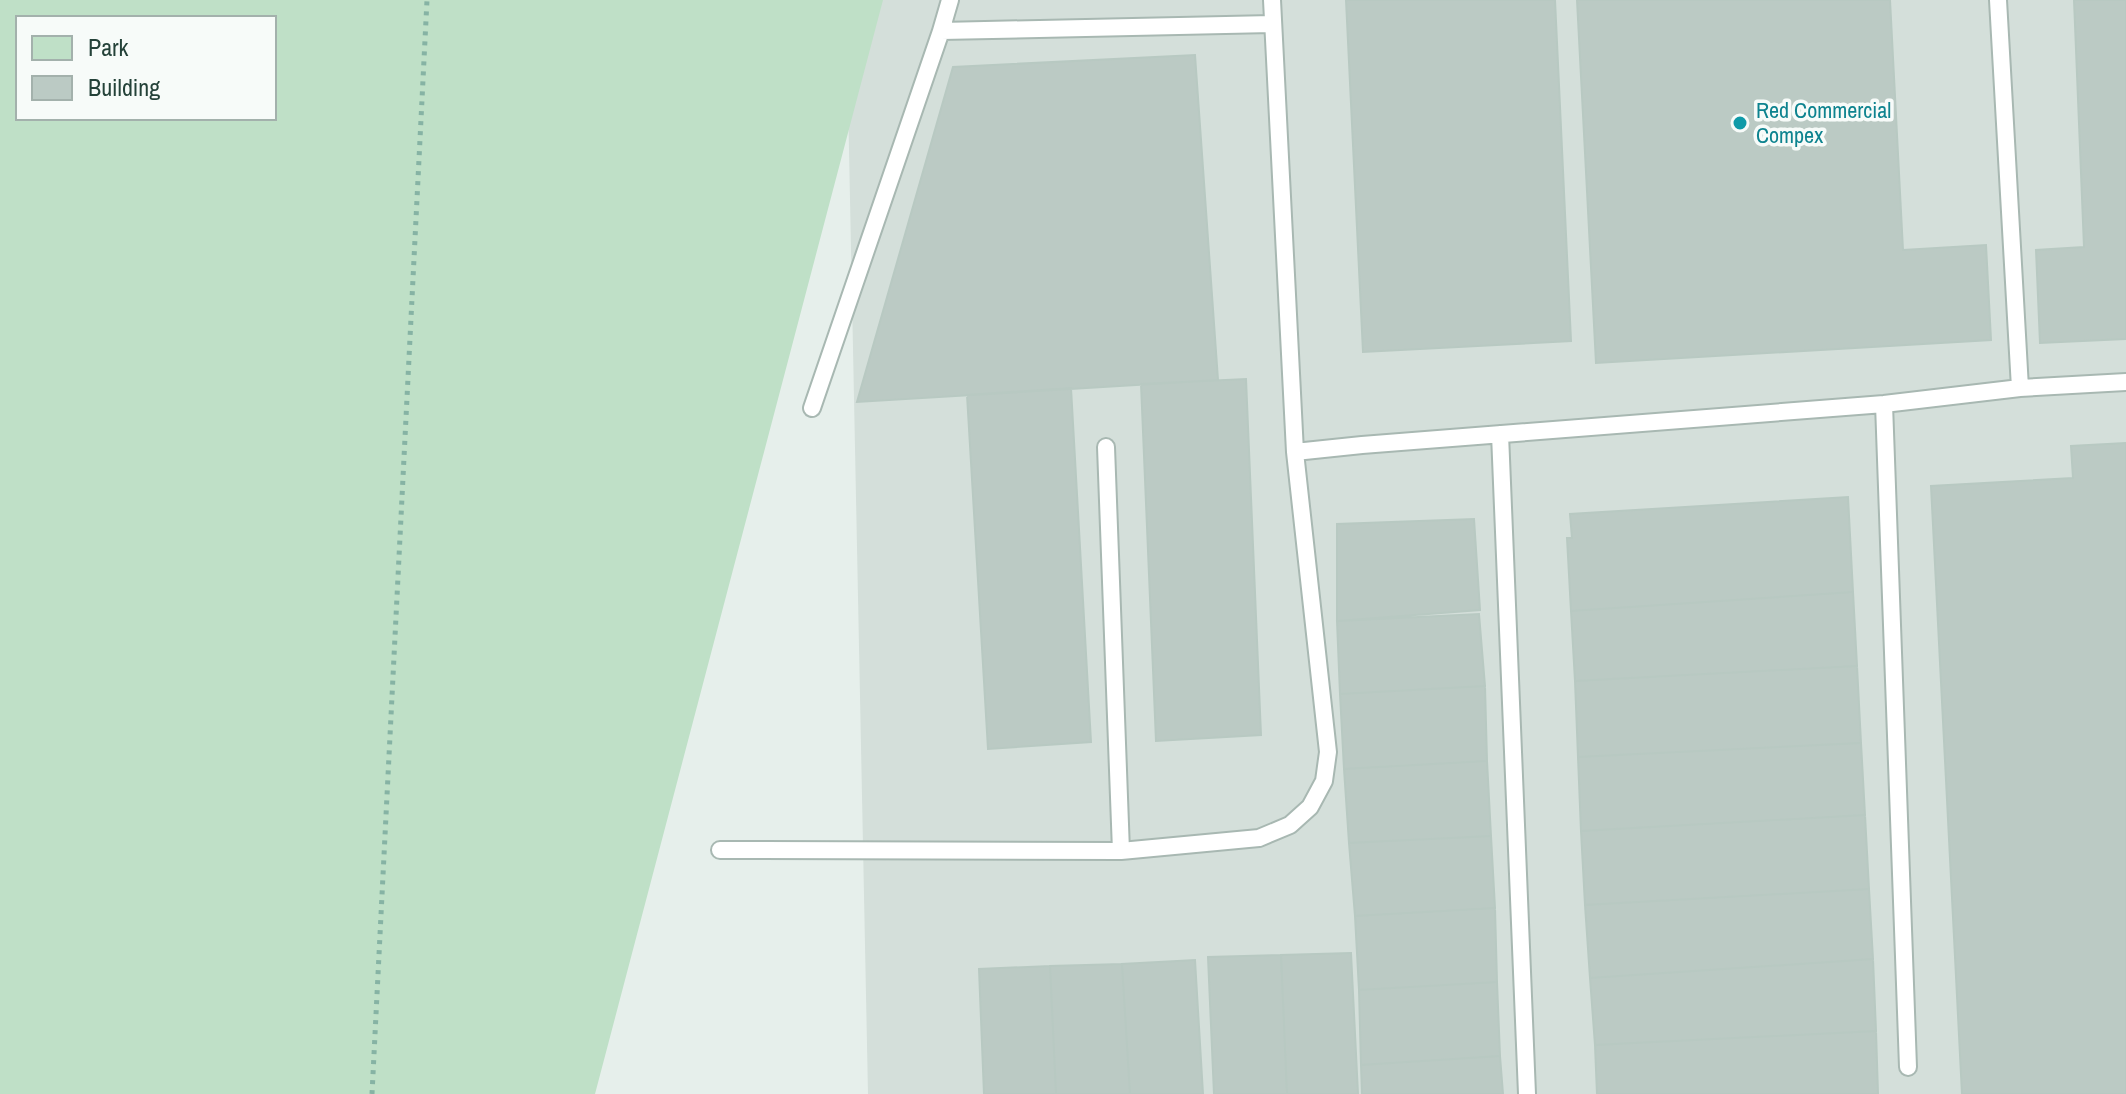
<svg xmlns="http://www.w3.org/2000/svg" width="2126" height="1094" font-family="'Archivo Narrow',sans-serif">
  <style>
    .built { fill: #d4dfda }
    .green { fill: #bfe0c7; fill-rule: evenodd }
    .building { fill: #bbcac4; stroke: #b8c9c2; stroke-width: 2 }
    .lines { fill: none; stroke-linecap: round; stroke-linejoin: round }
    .service-casing { stroke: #a8b8b2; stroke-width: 20 }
    .path { stroke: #86b3a4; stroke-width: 5; stroke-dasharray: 4 6; stroke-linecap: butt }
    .service { stroke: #fff; stroke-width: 16 }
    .culture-dot { fill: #0f9aa8; stroke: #f7fbf9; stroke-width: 3 }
    .labels { text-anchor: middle; stroke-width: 7; stroke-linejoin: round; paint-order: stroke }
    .culture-label { font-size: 22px; fill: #0d838f; stroke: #f7fbf9; text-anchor: start }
  </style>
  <rect width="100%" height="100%" fill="#e6efeb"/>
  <path class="built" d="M 846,0 L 2126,0 L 2126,1094 L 868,1094 Z"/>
  <path class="green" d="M 0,0 L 883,0 L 595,1094 L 0,1094 ZM 18,18 L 274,18 L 274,118 L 18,118 Z"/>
  <path class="building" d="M 1346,0 L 1555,0 L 1571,341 L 1363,352 Z
    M 1577,0 L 1890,0 L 1903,250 L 1986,245 L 1991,340 L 1596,363 Z
    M 2074,0 L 2126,0 L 2126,339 L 2040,343 L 2036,250 L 2084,247 Z
    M 1195,55 L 1218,380 L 857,402 L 953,67 Z
    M 1246,379 L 1261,735 L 1156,741 L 1141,384 Z
    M 1071,388 L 1091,742 L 988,749 L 967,395 Z
    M 2126,443 L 2126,1094 L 1962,1094 L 1931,486 L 2073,478 L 2071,446 Z
    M 1848,497 L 1853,592 L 1571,611 L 1567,538 L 1572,538 L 1570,514 Z
    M 1474,519 L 1480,610 L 1337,621 L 1337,524 Z
    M 1853,592 L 1857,666 L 1575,681 L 1571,611 Z
    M 1479,614 L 1485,686 L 1340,694 L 1337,621 Z
    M 1857,666 L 1861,743 L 1578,757 L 1575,681 Z
    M 1485,686 L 1487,761 L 1344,769 L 1340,694 Z
    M 1861,743 L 1865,815 L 1581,831 L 1578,757 Z
    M 1487,761 L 1491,836 L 1349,843 L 1344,769 Z
    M 1865,815 L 1869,889 L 1585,905 L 1581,831 Z
    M 1491,836 L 1495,908 L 1355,916 L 1349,843 Z
    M 1869,889 L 1873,959 L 1590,978 L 1585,905 Z
    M 1495,908 L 1497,982 L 1359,990 L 1355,916 Z
    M 1351,953 L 1358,1094 L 1287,1094 L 1281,955 Z
    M 1281,955 L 1287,1094 L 1214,1094 L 1208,957 Z
    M 1873,959 L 1876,1031 L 1595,1045 L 1590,978 Z
    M 1195,960 L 1203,1094 L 1130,1094 L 1122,964 Z
    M 1122,964 L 1130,1094 L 1056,1094 L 1050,966 Z
    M 1050,966 L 1056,1094 L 984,1094 L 979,969 Z
    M 1497,982 L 1500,1056 L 1361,1065 L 1359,990 Z
    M 1876,1031 L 1878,1094 L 1597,1094 L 1595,1045 Z
    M 1500,1056 L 1503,1094 L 1362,1094 L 1361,1065 Z"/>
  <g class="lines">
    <g class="service-casing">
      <path id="service" d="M 950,0 L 941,31 L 1273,24
        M 1272,0 L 1295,452 L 1362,445 L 1884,404 L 2020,388
        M 1998,0 L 2020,388 L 2126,382
        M 1884,404 L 1908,1067
        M 812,408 L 941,31
        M 1500,434 L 1527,1094
        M 1106,447 L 1121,851
        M 720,850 L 1121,851 L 1259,838 L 1290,825 L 1310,807 L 1324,781 L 1328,752 L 1295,452"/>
    </g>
    <path class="path" d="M 372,1094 L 427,0"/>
    <use href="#service" class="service"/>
  </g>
  <circle class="culture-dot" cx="1740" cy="123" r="8"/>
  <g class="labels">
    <g class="culture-label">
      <text x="1756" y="118">Red Commercial<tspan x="1756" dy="25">Compex</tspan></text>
    </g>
  </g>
  <rect x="16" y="16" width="260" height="104" fill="#f7fbf9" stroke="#a3b1ac" stroke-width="2"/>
  <rect x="32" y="36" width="40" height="24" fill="#bfe0c7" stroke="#a3b1ac" stroke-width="2"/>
  <text x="88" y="56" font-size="24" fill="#244239">Park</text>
  <rect x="32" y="76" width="40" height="24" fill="#bbcac4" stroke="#a3b1ac" stroke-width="2"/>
  <text x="88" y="96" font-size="24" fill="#244239">Building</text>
</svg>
